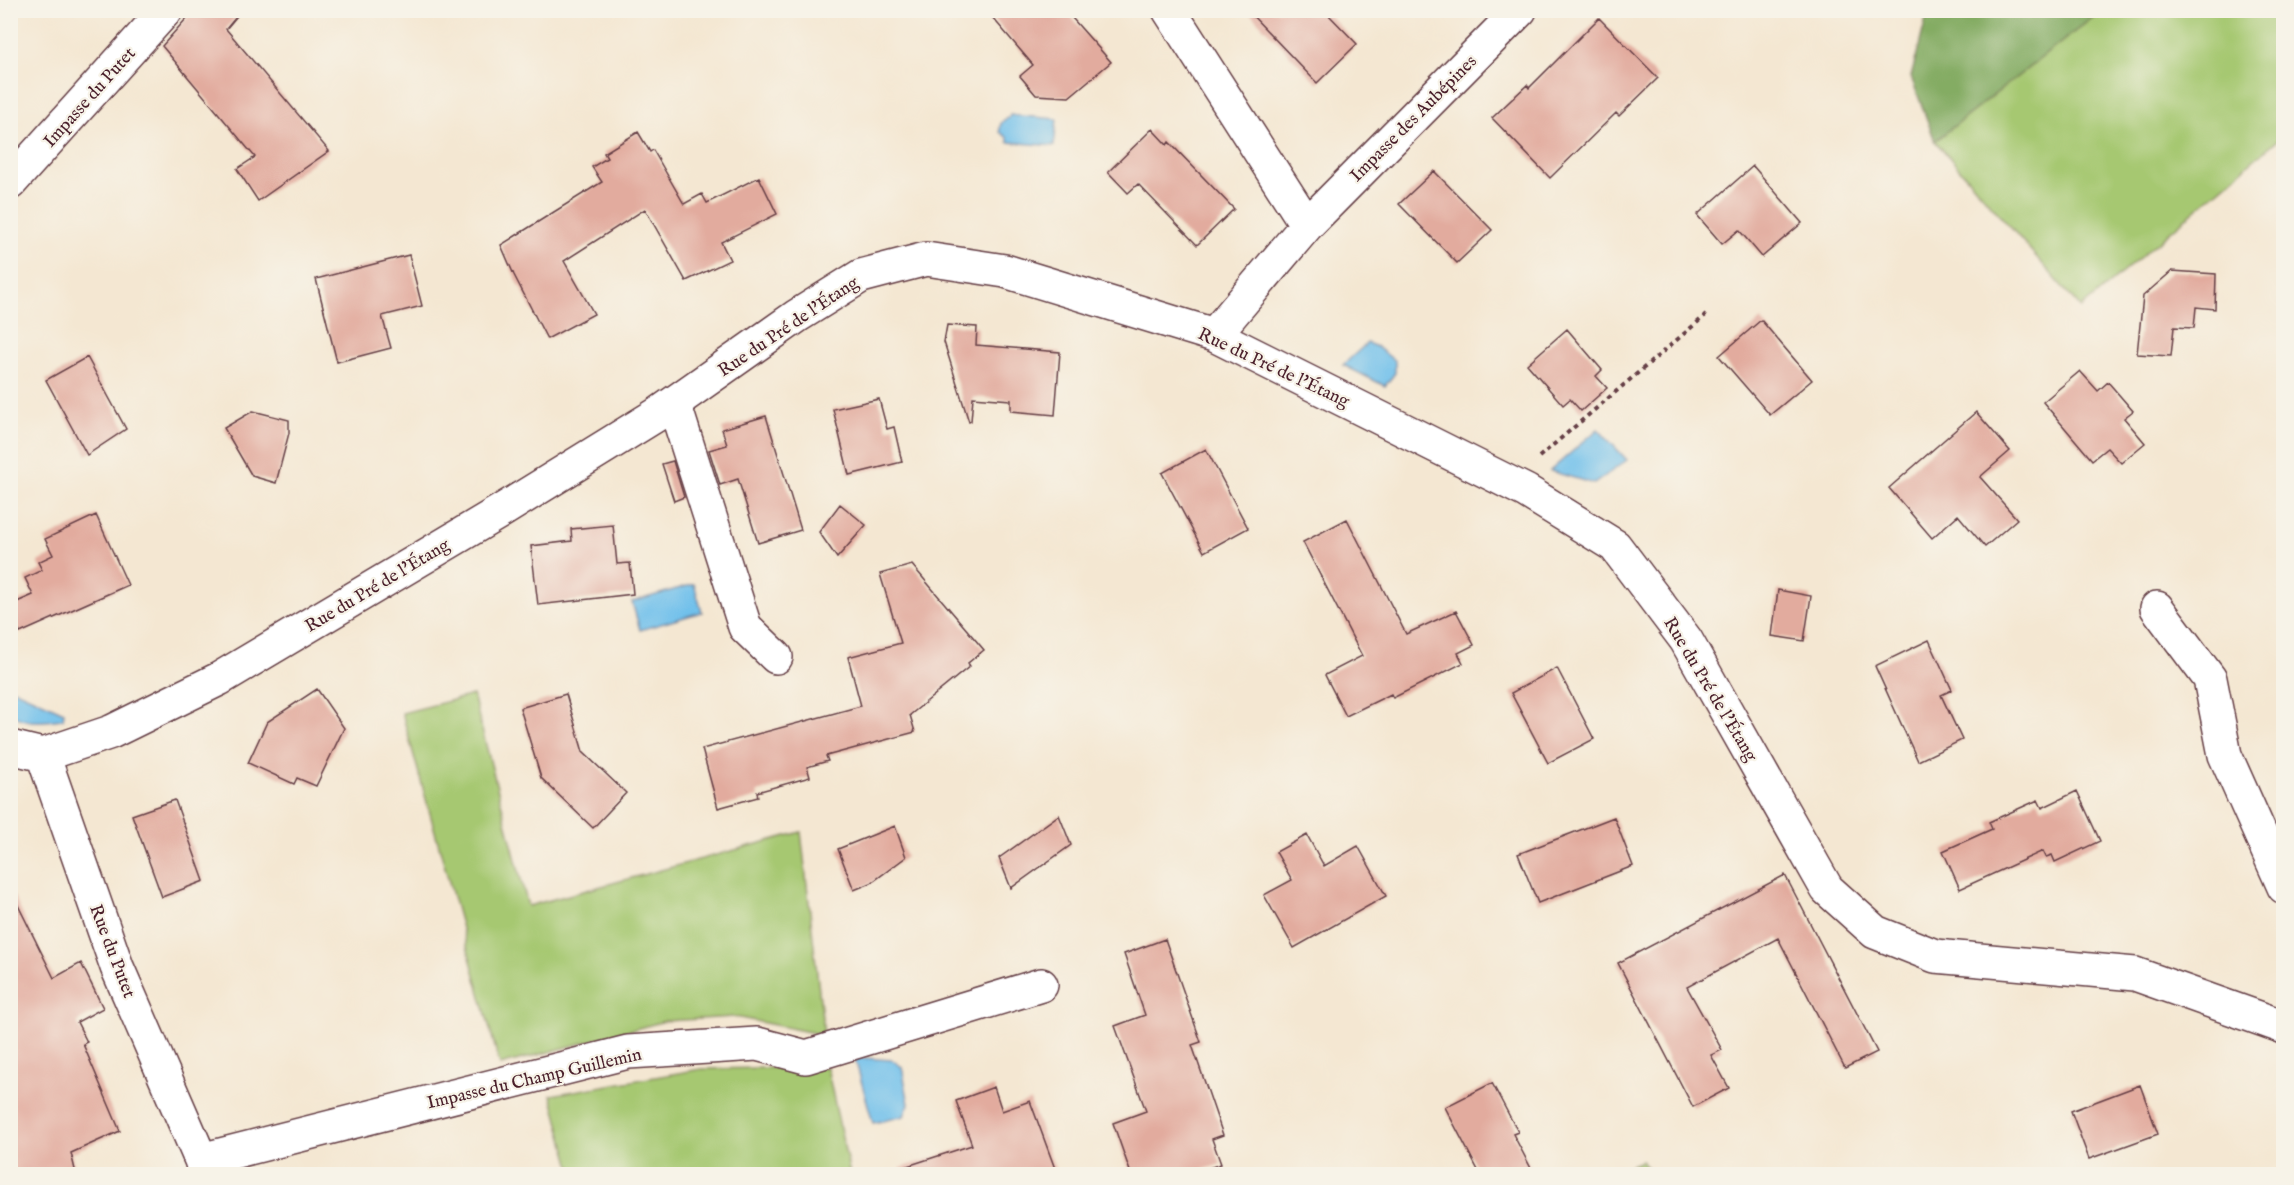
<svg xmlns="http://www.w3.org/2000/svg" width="2294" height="1185" font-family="'IM FELL English',serif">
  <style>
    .green { fill: #a6c871; stroke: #78744e; stroke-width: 1.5 }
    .forest { fill: #84ac63; stroke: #676647; stroke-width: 1.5 }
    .water { fill: #6fc0eb; stroke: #5c708b; stroke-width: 1.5 }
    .building { fill: #e2ab9e }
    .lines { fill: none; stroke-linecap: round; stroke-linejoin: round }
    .street-casing { stroke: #643d44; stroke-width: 36 }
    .path { stroke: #643d44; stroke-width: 4; stroke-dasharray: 4.5 4.5; stroke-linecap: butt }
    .street { stroke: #fff; stroke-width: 33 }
    .labels { text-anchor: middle; stroke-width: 4.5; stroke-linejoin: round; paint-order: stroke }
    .street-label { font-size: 18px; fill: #4a1f2b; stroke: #f7f3e8 }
  </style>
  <rect width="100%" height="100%" fill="#f7f3e8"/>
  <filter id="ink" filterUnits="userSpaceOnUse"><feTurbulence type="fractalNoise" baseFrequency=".0167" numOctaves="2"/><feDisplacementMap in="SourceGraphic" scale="12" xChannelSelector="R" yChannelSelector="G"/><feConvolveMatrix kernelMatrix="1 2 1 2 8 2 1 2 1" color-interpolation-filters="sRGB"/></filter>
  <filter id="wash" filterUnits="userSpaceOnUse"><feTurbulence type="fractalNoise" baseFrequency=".008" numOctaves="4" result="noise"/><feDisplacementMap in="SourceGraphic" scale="24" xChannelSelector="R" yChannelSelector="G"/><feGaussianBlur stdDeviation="1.35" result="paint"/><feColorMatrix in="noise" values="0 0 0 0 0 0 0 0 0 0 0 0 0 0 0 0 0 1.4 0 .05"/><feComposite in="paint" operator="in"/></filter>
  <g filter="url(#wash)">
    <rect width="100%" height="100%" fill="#f4e7d2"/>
    <path class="green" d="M 2101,11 L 2283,11 L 2283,135 L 2081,308 L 1935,141 Z
      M 473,695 L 528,906 L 801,832 L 824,1035 L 735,1017 L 665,1021 L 500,1065 L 402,713 Z
      M 827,1067 L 850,1174 L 573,1174 L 551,1095 L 701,1069 Z
      M 1641,1161 L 1654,1174 L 1611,1174 Z"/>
    <path class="forest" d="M 1928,11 L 1928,10 L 2101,11 L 1935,141 L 1911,77 Z"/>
    <path class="water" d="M 1010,115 L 1057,119 L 1054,146 L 1008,142 L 1008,138 L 1000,132 C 999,125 1002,119 1009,118 Z
      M 1367,343 L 1377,347 L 1395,361 L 1395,373 L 1385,386 L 1343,365 Z
      M 1598,429 L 1627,460 L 1594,484 L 1550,471 Z
      M 694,584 L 702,612 L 640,630 L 632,602 Z
      M 11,688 L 64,712 L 63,719 C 45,721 27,725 11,714 Z
      M 864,1058 L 892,1060 L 902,1067 L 909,1104 L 904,1116 L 873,1123 L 855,1059 Z"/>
    <g id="blocks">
      <path class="building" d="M 194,10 L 242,10 L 226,29 L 329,151 L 258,201 L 237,169 L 255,157 L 162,46 Z
        M 986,10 L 1065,10 L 1111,62 L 1069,97 L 1036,95 L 1020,76 L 1033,65 Z
        M 1247,10 L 1324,10 L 1357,44 L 1317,83 Z
        M 1599,18 L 1658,78 L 1619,116 L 1616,113 L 1550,178 L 1492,118 L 1527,85 L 1529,88 Z
        M 1152,129 L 1167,145 L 1169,142 L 1234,209 L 1197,245 L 1138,184 L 1128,193 L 1108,172 Z
        M 638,132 L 650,152 L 653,150 L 684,204 L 702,194 L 707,203 L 759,177 L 777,214 L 721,242 L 730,260 L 686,281 L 645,209 L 564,261 L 594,314 L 547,339 L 514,275 L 501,245 L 602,182 L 592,167 L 607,158 L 604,153 Z
        M 1753,166 L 1802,223 L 1762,257 L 1739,230 L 1722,244 L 1697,215 Z
        M 1434,171 L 1492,230 L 1457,263 L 1399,204 Z
        M 409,255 L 422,306 L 382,316 L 391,348 L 337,362 L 316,279 Z
        M 2172,271 L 2216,274 L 2215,309 L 2196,307 L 2194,328 L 2174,327 L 2171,356 L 2137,354 L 2143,296 Z
        M 1761,320 L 1812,380 L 1770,415 L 1719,356 Z
        M 947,325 L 977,327 L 976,345 L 1060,352 L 1055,415 L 1011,411 L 1011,400 L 973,397 L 971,421 L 969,422 L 944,342 Z
        M 1567,329 L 1602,370 L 1596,376 L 1607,388 L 1581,411 L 1570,399 L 1563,405 L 1527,364 Z
        M 87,357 L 126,429 L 87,455 L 46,380 Z
        M 2080,371 L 2098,391 L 2108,382 L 2133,411 L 2124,418 L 2145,443 L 2121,463 L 2107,448 L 2092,460 L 2043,402 Z
        M 879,399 L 887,429 L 894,427 L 902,462 L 849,475 L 833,409 Z
        M 253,411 L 289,420 L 289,433 L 276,483 L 252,476 L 224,428 Z
        M 1976,412 L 2010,451 L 1980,477 L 2017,519 L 1985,547 L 1958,515 L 1932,538 L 1889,488 Z
        M 766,416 L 801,530 L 758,543 L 738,479 L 720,485 L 709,450 L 727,445 L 722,429 Z
        M 1206,449 L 1248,528 L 1204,552 L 1162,473 Z
        M 673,461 L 684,497 L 674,501 L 662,464 Z
        M 840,504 L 866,525 L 837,558 L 819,532 Z
        M 96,515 L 128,585 L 20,633 L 10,612 L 10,605 L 33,595 L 25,578 L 42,570 L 38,562 L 53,555 L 45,539 Z
        M 1347,519 L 1406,634 L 1456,611 L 1474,645 L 1458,653 L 1463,663 L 1393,698 L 1391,694 L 1346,716 L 1325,675 L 1362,656 L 1303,542 Z
        M 613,525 L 617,564 L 630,563 L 633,594 L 538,605 L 531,546 L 572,541 L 571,529 Z
        M 912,565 L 984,650 L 968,663 L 970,666 L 910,715 L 915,732 L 826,756 L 828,761 L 807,767 L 810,777 L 757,792 L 758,797 L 718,808 L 702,749 L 861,706 L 848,657 L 901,643 L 880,574 Z
        M 1778,590 L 1811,596 L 1804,641 L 1772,636 Z
        M 1929,640 L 1952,690 L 1941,695 L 1962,740 L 1918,761 L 1875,666 Z
        M 1557,668 L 1594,739 L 1548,763 L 1511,693 Z
        M 317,689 L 344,728 L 316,786 L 297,778 L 294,784 L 248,763 L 267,722 Z
        M 566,694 L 583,752 L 626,793 L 593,828 L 541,778 L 520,708 Z
        M 2077,791 L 2100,841 L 2055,862 L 2052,855 L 2046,857 L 2043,851 L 1960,889 L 1943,851 L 1992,829 L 1989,822 L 2038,800 L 2042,808 Z
        M 175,800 L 204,881 L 162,897 L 132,815 Z
        M 1059,815 L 1071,845 L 1011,888 L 999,858 Z
        M 1614,817 L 1633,866 L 1538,903 L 1518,854 Z
        M 895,826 L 906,857 L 871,883 L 854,890 L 838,849 Z
        M 1307,835 L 1324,866 L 1358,846 L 1386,896 L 1294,948 L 1264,895 L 1292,880 L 1276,852 Z
        M 1785,875 L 1877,1052 L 1845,1068 L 1778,938 L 1687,987 L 1722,1050 L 1711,1055 L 1729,1088 L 1693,1107 L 1618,963 Z
        M 10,889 L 54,978 L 81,963 L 103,1008 L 77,1022 L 87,1042 L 83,1044 L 120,1131 L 71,1153 L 76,1174 L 10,1174 Z
        M 1165,939 L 1201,1042 L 1192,1045 L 1223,1135 L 1212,1139 L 1221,1164 L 1190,1174 L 1131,1174 L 1113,1123 L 1146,1111 L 1115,1026 L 1145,1015 L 1124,954 Z
        M 1492,1083 L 1518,1132 L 1513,1134 L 1534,1174 L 1480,1174 L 1445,1107 Z
        M 2140,1085 L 2158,1134 L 2089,1159 L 2071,1111 Z
        M 994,1087 L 1002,1111 L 1030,1101 L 1057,1174 L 902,1174 L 901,1168 L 972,1145 L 956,1101 Z"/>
    </g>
  </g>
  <g filter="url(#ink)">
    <use href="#blocks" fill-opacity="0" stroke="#643d44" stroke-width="1.5"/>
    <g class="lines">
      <g class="street-casing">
        <path id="street" d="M 1169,10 L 1307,225
          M 10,183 L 166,10
          M 1214,335 L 1307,225 L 1520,10
          M 674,403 L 745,627 L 776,657
          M 2157,608 L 2210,679 L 2225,755 L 2284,887
          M 10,747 L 43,755 L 117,967 L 201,1160 L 205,1174
          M 43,755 L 111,732 L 219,679 L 501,511 L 661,412 L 797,316 L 861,276 L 926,259 L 1005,271 L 1214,335 L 1526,491 L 1615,546 L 1686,640 L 1827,889 L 1875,932 L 1935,956 L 2135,974 L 2284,1027
          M 201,1160 L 628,1052 L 757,1044 L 806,1057 L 1041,985"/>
      </g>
      <path class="path" d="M 1539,457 L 1706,315"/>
      <use href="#street" class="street"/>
    </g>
  </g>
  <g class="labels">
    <g class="street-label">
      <text transform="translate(89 97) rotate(-48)" y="6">Impasse du Putet</text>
      <text transform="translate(1413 118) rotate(-45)" y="6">Impasse des Aubépines</text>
      <text transform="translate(788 326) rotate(-34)" y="6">Rue du Pré de l'Étang</text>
      <text transform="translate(1274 367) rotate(25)" y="6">Rue du Pré de l'Étang</text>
      <text transform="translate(377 585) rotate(-31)" y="6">Rue du Pré de l'Étang</text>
      <text transform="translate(1711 689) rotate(59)" y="6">Rue du Pré de l'Étang</text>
      <text transform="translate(113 951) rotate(69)" y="6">Rue du Putet</text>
      <text transform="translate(534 1078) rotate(-13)" y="6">Impasse du Champ Guillemin</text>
    </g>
  </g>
  <rect width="2294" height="1185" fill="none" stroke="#f7f3e8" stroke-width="36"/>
</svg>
